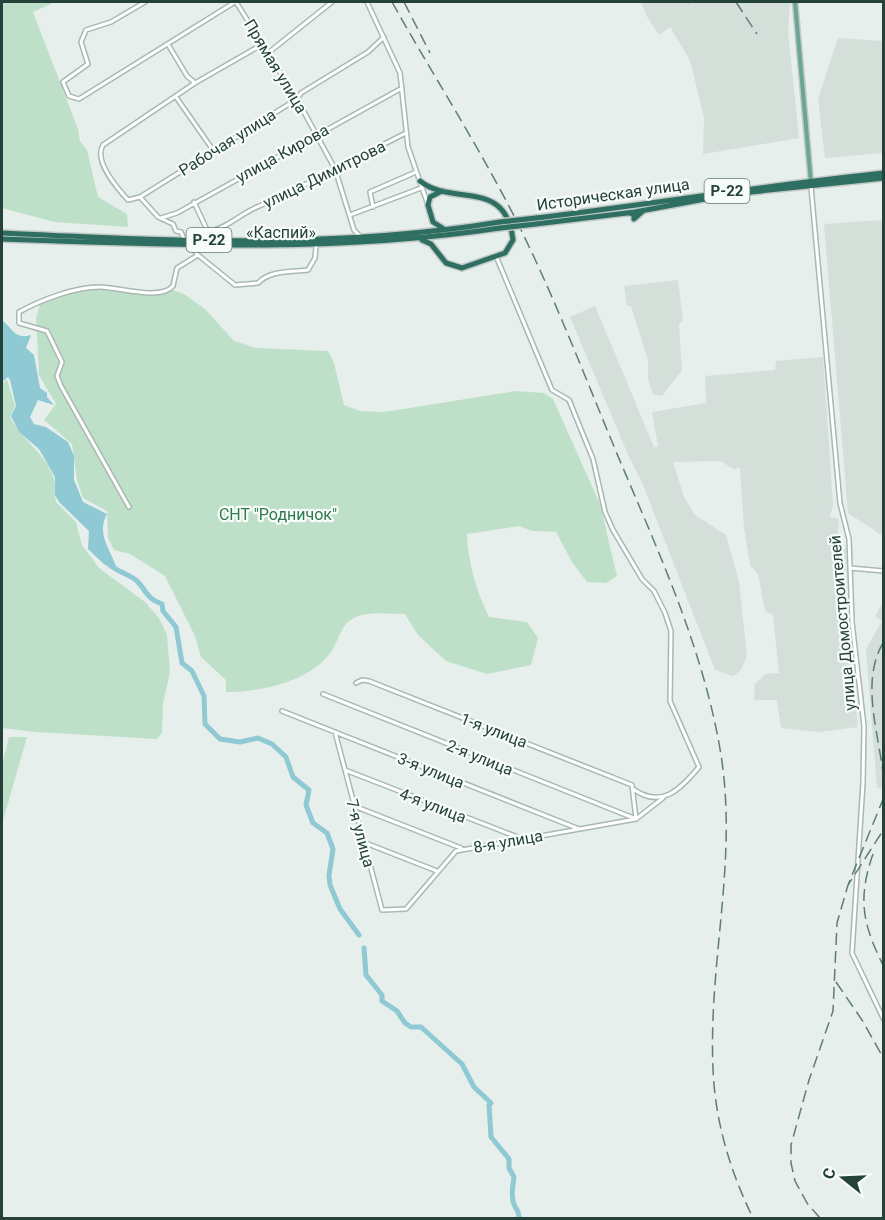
<svg xmlns="http://www.w3.org/2000/svg" width="885" height="1220" font-family="Roboto,sans-serif">
  <style>
    .built { fill: #d4dfda }
    .green { fill: #bfe0c8 }
    .water { fill: #8ec9d4 }
    .lines { fill: none; stroke-linecap: round; stroke-linejoin: round }
    .river { stroke: #8ec9d4; stroke-width: 5 }
    .minor-casing { stroke: #a8b8b2; stroke-width: 6 }
    .major-casing { stroke: #c2cac8; stroke-width: 7 }
    .highway-casing { stroke: #c2cac8; stroke-width: 8 }
    .minor { stroke: #fff; stroke-width: 3 }
    .major { stroke: #6aa596; stroke-width: 4 }
    .highway { stroke: #2f6f62; stroke-width: 5 }
    .rail { stroke: #5f7d75; stroke-width: 1.5; stroke-dasharray: 12 6; stroke-linecap: butt }
    .highway-bridge-casing { stroke: #c2cac8; stroke-width: 8; stroke-linecap: butt }
    .highway-bridge { stroke: #2f6f62; stroke-width: 5 }
    .labels { text-anchor: middle; stroke-width: 4.5; stroke-linejoin: round; paint-order: stroke }
    .shield { fill: #f7fbf9; stroke: #637a73; stroke-width: 1.5 }
    .shield-label { font-size: 15px; font-weight: bold; fill: #24423a }
    .street-label { font-size: 16px; fill: #24423a; stroke: #f7fbf9 }
    .park-label { font-size: 16px; fill: #2d7a4b; stroke: #f7fbf9 }
  </style>
  <rect width="100%" height="100%" fill="#e6efeb"/>
  <path class="built" d="M 641,2 L 790,2 L 788,31 L 799,138 L 703,154 L 704,118 L 690,60 L 670,27 L 659,35 L 646,15 Z
    M 838,38 L 883,41 L 883,153 L 825,158 L 818,99 Z
    M 883,220 L 884,220 L 883,536 L 848,513 L 824,224 Z
    M 678,280 L 683,320 L 679,325 L 682,370 L 662,396 L 653,394 L 648,379 L 648,360 L 631,306 L 627,306 L 624,286 Z
    M 595,306 L 654,447 L 658,446 L 652,412 L 706,403 L 705,376 L 775,370 L 776,361 L 823,357 L 833,505 L 830,517 L 839,519 L 837,545 L 846,549 L 847,601 L 844,604 L 858,727 L 819,732 L 781,728 L 777,700 L 754,700 L 755,684 L 765,674 L 779,673 L 773,615 L 765,611 L 758,574 L 750,565 L 744,528 L 740,468 L 734,469 L 720,461 L 673,462 L 684,497 L 695,515 L 726,535 L 739,582 L 747,656 L 741,670 L 733,676 L 715,670 L 643,485 L 629,457 L 570,317 Z
    M 883,602 L 883,789 L 877,788 L 866,649 L 882,621 L 875,616 Z"/>
  <path class="green" d="M 2,2 L 55,2 L 33,12 L 78,129 L 80,141 L 87,150 L 98,197 L 127,214 L 128,227 L 54,222 L 2,208 Z
    M 99,286 L 142,291 L 167,288 L 184,294 L 205,309 L 234,341 L 256,348 L 328,351 L 334,363 L 344,405 L 360,411 L 384,412 L 516,391 L 544,393 L 553,399 L 600,504 L 617,576 L 606,583 L 587,582 L 572,562 L 556,532 L 533,531 L 519,526 L 467,534 C 468,562 476,591 489,617 L 527,622 L 538,638 L 531,665 L 487,674 L 446,661 L 418,635 L 405,614 C 387,614 360,609 347,623 C 340,630 337,643 331,652 C 310,682 261,692 226,692 L 226,680 L 201,657 L 195,636 L 165,576 L 130,554 L 114,550 L 108,538 L 107,511 L 83,498 L 77,480 L 72,444 L 44,420 L 56,404 L 39,375 L 36,318 L 41,301 L 77,289 Z
    M 7,379 L 15,406 L 10,417 C 21,440 46,453 54,479 C 56,486 54,495 56,502 L 76,522 L 82,545 L 99,568 L 145,602 L 159,618 L 167,635 L 170,672 L 163,703 L 162,733 L 157,739 L 36,732 L 2,728 L 2,384 Z
    M 9,737 L 27,737 L 2,824 L 2,765 Z"/>
  <path class="water" d="M 3,321 C 13,329 15,340 31,335 L 26,348 L 34,355 L 40,388 L 47,393 L 47,397 L 54,405 L 38,400 L 30,417 L 34,424 L 46,427 L 68,442 L 74,456 L 74,480 L 83,502 L 107,514 C 96,533 110,549 116,566 L 105,565 L 88,549 L 89,531 L 59,502 L 55,495 L 55,477 L 39,449 L 19,432 L 11,416 L 16,406 L 10,380 L 8,377 L 2,382 Z"/>
  <g class="lines">
    <path class="river" d="M 106,561 C 114,572 129,573 138,582 C 148,593 146,598 162,604 L 163,611 L 176,627 L 182,663 L 192,671 L 204,696 L 205,724 L 220,739 L 240,742 L 258,738 L 272,744 L 286,757 L 293,777 L 309,790 L 306,805 L 313,823 L 327,833 L 333,849 L 329,875 L 330,885 L 340,909 L 359,935
      M 364,948 L 366,975 L 382,995 L 382,1001 L 397,1011 L 405,1023 L 411,1027 L 421,1027 L 462,1064 L 474,1087 L 491,1103 L 489,1105 L 491,1137 L 509,1159 L 509,1168 L 514,1177 C 513,1186 511,1192 513,1201 C 514,1208 520,1211 519,1218"/>
    <g class="minor-casing">
      <path id="minor" d="M 145,2 L 111,22 L 86,30 L 81,42 L 88,64 L 63,82 L 69,96 L 79,99 L 235,2
        M 236,2 L 297,99 L 335,169 L 354,230 L 361,237
        M 367,2 L 400,73 L 408,147 L 427,202
        M 263,44 L 195,83 L 103,145 C 93,161 118,189 128,200 L 140,197 L 297,99 L 301,93 L 368,52 L 384,37
        M 169,46 L 187,76 L 195,83
        M 268,53 L 332,2
        M 176,97 L 213,150
        M 811,187 L 840,503 L 849,539 L 852,622 L 864,726 L 863,783 L 852,953 L 884,1020
        M 140,197 L 158,217 L 173,224 L 176,231 L 181,232 L 184,239
        M 194,202 L 208,232 C 227,228 239,215 257,207 C 308,185 356,158 406,133
        M 373,207 L 370,192 L 416,172
        M 350,215 L 421,188
        M 161,218 L 177,213 L 402,88
        M 190,245 L 198,255 L 235,285 L 258,283 C 270,270 291,272 308,270 L 315,258 L 316,246
        M 496,256 L 552,390 L 569,400 L 593,459 L 605,512 L 613,530 L 642,579 L 654,591 L 665,613 L 671,631 L 670,701 L 699,767 C 680,790 661,809 633,789
        M 129,507 L 61,386 L 57,376 L 62,362 L 47,331 L 19,323 L 19,312 C 41,300 74,287 100,287 C 118,287 160,301 173,286 L 177,268 L 198,255
        M 850,568 L 884,571
        M 356,683 L 362,680 L 369,681 L 632,785 L 636,819
        M 323,694 L 636,819
        M 282,711 L 579,829
        M 335,732 L 382,910 L 406,909 L 456,851 L 636,819 L 663,798
        M 345,770 L 520,838
        M 354,806 L 461,848
        M 363,842 L 437,871"/>
    </g>
    <g class="major-casing">
      <path id="major" d="M 795,2 L 811,183"/>
    </g>
    <g class="highway-casing">
      <path id="highway" d="M 420,181 C 452,207 506,177 513,240 L 505,253 L 462,268 L 446,263 L 431,244 L 422,240
        M 442,191 L 430,197 L 428,205 L 433,222 L 444,229
        M 630,213 L 634,215 L 634,219 L 643,211
        M 536,218 C 652,204 767,185 884,173
        M 536,224 L 635,212 L 732,194 L 884,178
        M 2,233 C 168,241 335,249 500,222
        M 2,239 C 168,245 334,253 500,228"/>
    </g>
    <use href="#minor" class="minor"/>
    <use href="#major" class="major"/>
    <use href="#highway" class="highway"/>
    <path class="rail" d="M 392,2 C 435,79 484,154 523,234 C 560,310 590,390 623,468 C 660,555 700,644 718,738 C 741,853 708,955 713,1069 C 715,1121 730,1171 753,1218
      M 404,2 L 430,53
      M 688,2 L 689,3
      M 736,2 L 757,34
      M 883,643 C 859,684 881,739 884,783
      M 884,797 L 848,885 L 884,829
      M 873,854 C 857,900 863,925 884,967
      M 836,982 L 862,1020 L 884,1059
      M 820,1218 L 807,1203 L 795,1181 L 791,1163 L 791,1145 L 809,1080 L 833,1011 L 837,923 L 848,885"/>
    <g class="highway-bridge-casing">
      <path id="highway-bridge" d="M 500,222 L 536,218
        M 500,228 L 536,224"/>
    </g>
    <use href="#highway-bridge" class="highway-bridge"/>
  </g>
  <g class="labels">
    <g class="shield">
      <rect x="704.5" y="179" width="45" height="24" rx="4.5"/>
      <rect x="186.5" y="228" width="45" height="24" rx="4.5"/>
    </g>
    <g class="shield-label">
      <text x="727" y="196">Р-22</text>
      <text x="209" y="245">Р-22</text>
    </g>
    <g class="street-label">
      <text transform="translate(276 66) rotate(59)" y="6">Прямая улица</text>
      <text transform="translate(227 142) rotate(-32)" y="6">Рабочая улица</text>
      <text transform="translate(282 153) rotate(-29)" y="6">улица Кирова</text>
      <text transform="translate(324 174) rotate(-26)" y="6">улица Димитрова</text>
      <text transform="translate(613 194) rotate(-8)" y="6">Историческая улица</text>
      <text x="281" y="238">«Каспий»</text>
      <text transform="translate(842 623) rotate(-95)" y="6">улица Домостроителей</text>
      <text transform="translate(494 730) rotate(21)" y="6">1-я улица</text>
      <text transform="translate(480 757) rotate(22)" y="6">2-я улица</text>
      <text transform="translate(431 770) rotate(22)" y="6">3-я улица</text>
      <text transform="translate(433 805) rotate(21)" y="6">4-я улица</text>
      <text transform="translate(361 833) rotate(75)" y="6">7-я улица</text>
      <text transform="translate(508 841) rotate(-10)" y="6">8-я улица</text>
    </g>
    <g class="park-label">
      <text x="278" y="520">СНТ "Родничок"</text>
    </g>
  </g>
  <rect width="885" height="1220" fill="none" stroke="#24423a" stroke-width="6"/>
  <g transform="translate(843 1178) rotate(288)" stroke="#f7fbf9" stroke-width="4.5" paint-order="stroke">
  <path d="M0-4.5L10 22L0 15L-10 22Z" fill="#24423a"/>
  <text y="-9" font-size="16" font-weight="bold" text-anchor="middle" fill="#24423a">С</text>
  </g>
</svg>
